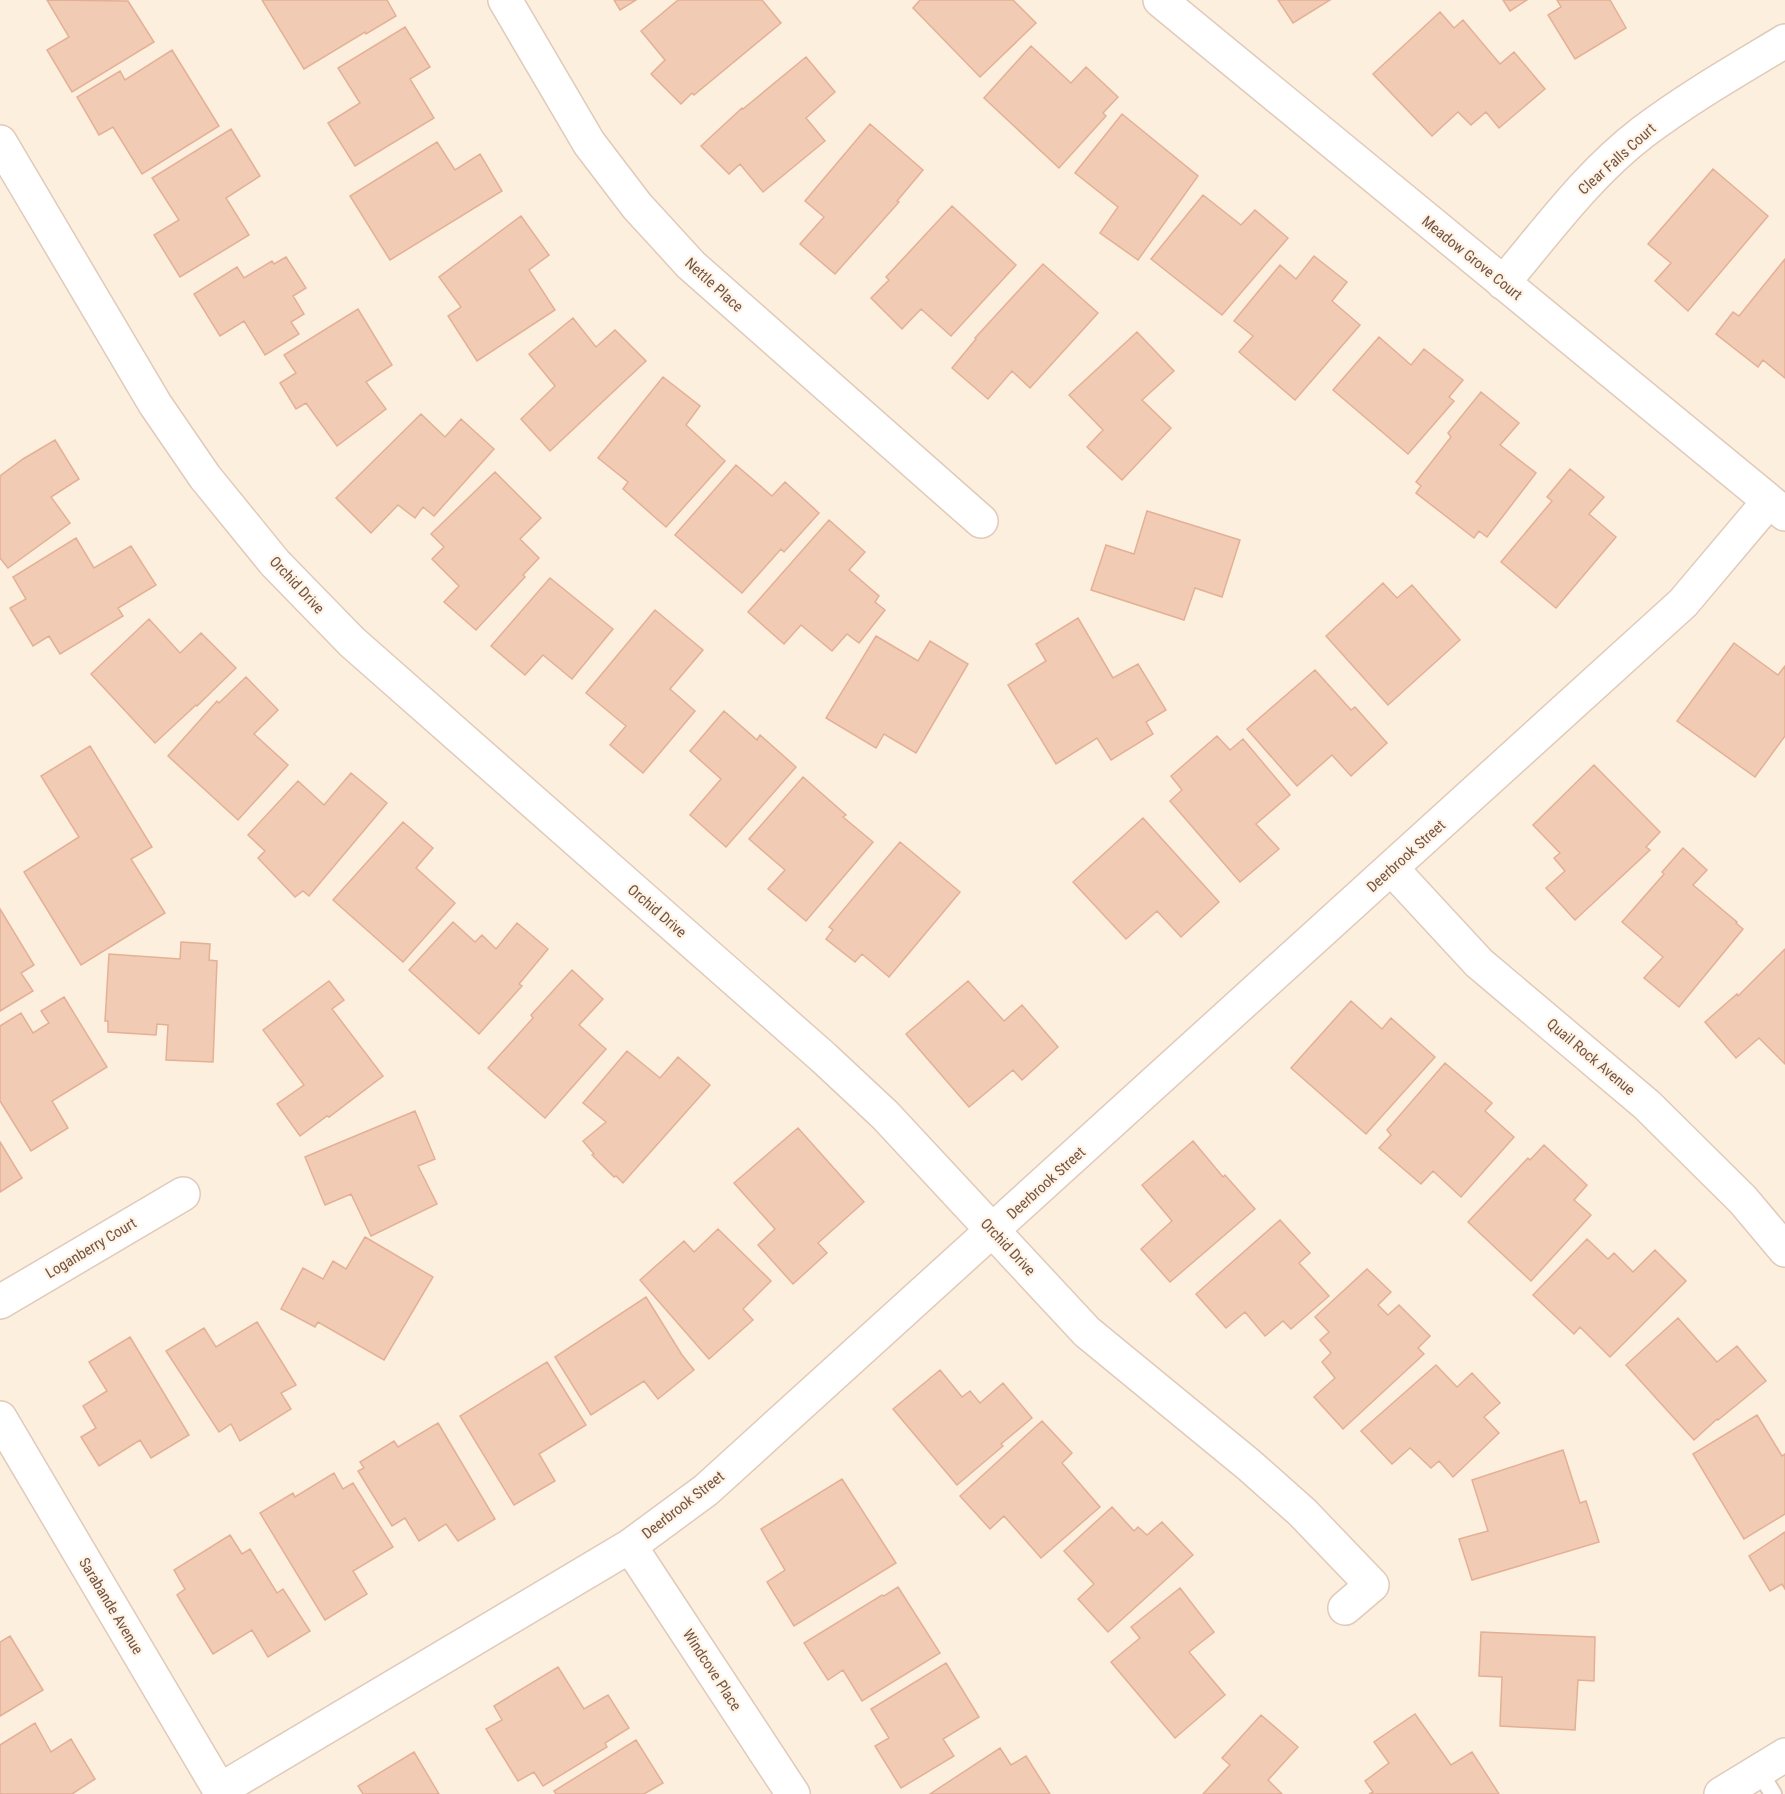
<svg xmlns="http://www.w3.org/2000/svg" width="1785" height="1794" font-family="'Roboto Condensed',sans-serif">
  <style>
    .building { fill: #f2cbb5; stroke: #e4b095; stroke-width: 1.5 }
    .lines { fill: none; stroke-linecap: round; stroke-linejoin: round }
    .service-casing { stroke: #e0caba; stroke-width: 20 }
    .minor-casing { stroke: #e0caba; stroke-width: 36 }
    .tertiary-casing { stroke: #e0caba; stroke-width: 36 }
    .service { stroke: #fff; stroke-width: 16 }
    .minor { stroke: #fff; stroke-width: 33 }
    .tertiary { stroke: #fff; stroke-width: 33 }
    .labels { text-anchor: middle; stroke-width: 4.5; stroke-linejoin: round; paint-order: stroke }
    .street-label { font-size: 15px; fill: #725446; stroke: #fff3e4 }
  </style>
  <rect width="100%" height="100%" fill="#fcefde"/>
  <path class="building" d="M 47,0 L 128,1 L 154,42 L 72,92 L 47,50 L 69,37 Z
    M 262,0 L 387,0 L 396,16 L 366,34 L 365,32 L 304,69 Z
    M 614,0 L 636,0 L 620,10 Z
    M 678,0 L 762,0 L 781,23 L 694,95 L 692,93 L 681,104 L 651,74 L 665,60 L 641,31 Z
    M 920,0 L 1013,0 L 1036,23 L 980,77 L 913,8 Z
    M 1278,0 L 1330,0 L 1293,23 Z
    M 1503,0 L 1527,0 L 1510,11 Z
    M 1557,0 L 1610,0 L 1626,28 L 1575,59 L 1548,15 L 1561,7 Z
    M 1440,12 L 1454,28 L 1463,20 L 1500,64 L 1514,52 L 1545,89 L 1499,128 L 1486,112 L 1471,125 L 1458,112 L 1432,136 L 1373,74 Z
    M 405,27 L 430,67 L 410,79 L 434,118 L 355,166 L 328,123 L 360,103 L 338,68 Z
    M 1031,46 L 1071,83 L 1086,67 L 1118,97 L 1103,113 L 1106,116 L 1059,168 L 984,98 Z
    M 172,50 L 219,126 L 142,174 L 113,127 L 99,135 L 77,97 L 120,71 L 125,80 Z
    M 806,57 L 835,92 L 806,118 L 825,141 L 763,192 L 740,164 L 729,174 L 701,146 L 742,108 L 743,109 Z
    M 1122,114 L 1198,176 L 1138,260 L 1100,233 L 1118,207 L 1075,173 Z
    M 870,124 L 923,170 L 897,201 L 899,202 L 835,274 L 800,244 L 824,217 L 805,201 Z
    M 231,129 L 260,176 L 226,198 L 249,235 L 180,277 L 154,235 L 179,220 L 152,178 Z
    M 437,142 L 455,170 L 480,154 L 502,191 L 390,260 L 350,196 Z
    M 1713,169 L 1768,216 L 1688,311 L 1655,281 L 1671,263 L 1648,244 Z
    M 1203,195 L 1241,225 L 1255,210 L 1288,238 L 1222,315 L 1151,259 Z
    M 952,206 L 1016,265 L 951,336 L 921,309 L 902,329 L 871,298 L 889,280 L 886,277 Z
    M 521,216 L 549,255 L 529,270 L 555,310 L 477,361 L 448,316 L 461,307 L 439,277 Z
    M 1314,256 L 1347,282 L 1332,301 L 1360,325 L 1295,400 L 1239,352 L 1253,336 L 1234,321 L 1280,265 L 1296,279 Z
    M 286,257 L 306,288 L 293,296 L 304,314 L 291,322 L 299,334 L 265,355 L 244,321 L 220,336 L 194,294 L 237,267 L 244,278 L 272,261 L 274,264 Z
    M 1785,259 L 1785,378 L 1763,360 L 1758,367 L 1716,334 L 1733,312 L 1739,316 Z
    M 1043,264 L 1098,313 L 1030,388 L 1012,371 L 988,399 L 952,368 L 976,339 L 975,338 Z
    M 358,309 L 392,365 L 366,382 L 386,409 L 337,446 L 306,403 L 296,409 L 280,383 L 296,373 L 284,355 Z
    M 573,318 L 596,347 L 615,330 L 646,361 L 550,451 L 521,419 L 555,386 L 529,354 Z
    M 1137,332 L 1174,371 L 1142,400 L 1171,428 L 1122,480 L 1087,447 L 1103,430 L 1069,395 Z
    M 1379,337 L 1411,365 L 1424,349 L 1463,380 L 1449,397 L 1454,401 L 1408,454 L 1333,390 Z
    M 663,377 L 700,406 L 686,425 L 725,461 L 666,527 L 623,489 L 628,482 L 598,458 Z
    M 1481,392 L 1519,423 L 1500,445 L 1536,473 L 1487,537 L 1479,531 L 1474,538 L 1416,493 L 1421,486 L 1416,482 L 1451,437 L 1448,433 Z
    M 421,414 L 445,437 L 461,419 L 494,449 L 434,516 L 423,507 L 415,518 L 398,505 L 371,533 L 336,498 Z
    M 55,440 L 79,479 L 51,497 L 70,523 L 8,568 L 0,558 L 0,476 L 23,459 Z
    M 736,465 L 772,496 L 785,482 L 819,513 L 784,552 L 781,549 L 742,593 L 675,535 Z
    M 1570,469 L 1604,497 L 1589,514 L 1616,537 L 1556,608 L 1501,562 L 1552,501 L 1547,497 Z
    M 495,472 L 541,518 L 520,539 L 539,558 L 523,575 L 525,577 L 476,630 L 444,602 L 459,586 L 432,559 L 444,547 L 431,534 Z
    M 1147,511 L 1240,540 L 1222,597 L 1195,588 L 1184,620 L 1091,590 L 1106,545 L 1134,554 Z
    M 829,520 L 865,552 L 849,570 L 879,596 L 875,602 L 885,610 L 859,643 L 847,634 L 832,651 L 801,625 L 784,644 L 748,612 Z
    M 76,538 L 94,568 L 131,546 L 156,585 L 118,608 L 123,616 L 60,654 L 49,636 L 33,646 L 10,608 L 26,599 L 13,577 Z
    M 550,578 L 613,629 L 572,679 L 543,655 L 525,675 L 491,646 Z
    M 1383,583 L 1397,598 L 1412,585 L 1460,640 L 1388,705 L 1326,636 Z
    M 655,610 L 703,650 L 670,689 L 695,711 L 643,773 L 610,745 L 626,726 L 586,693 Z
    M 1078,618 L 1113,678 L 1138,664 L 1166,710 L 1146,722 L 1153,734 L 1111,760 L 1097,738 L 1056,764 L 1008,685 L 1046,661 L 1036,644 Z
    M 149,619 L 180,653 L 201,633 L 236,668 L 197,706 L 196,705 L 155,743 L 91,674 Z
    M 876,636 L 918,661 L 930,641 L 968,664 L 916,753 L 884,734 L 876,748 L 826,718 Z
    M 1734,643 L 1778,675 L 1785,666 L 1785,736 L 1755,777 L 1677,721 Z
    M 1315,670 L 1351,710 L 1355,707 L 1387,743 L 1351,776 L 1332,755 L 1297,786 L 1247,729 Z
    M 246,677 L 278,710 L 254,734 L 288,765 L 238,820 L 168,756 L 217,701 L 219,703 Z
    M 724,711 L 757,740 L 760,735 L 796,767 L 726,847 L 690,815 L 721,779 L 690,751 Z
    M 1217,736 L 1230,750 L 1243,739 L 1290,795 L 1256,824 L 1279,849 L 1240,882 L 1170,801 L 1182,790 L 1171,776 Z
    M 90,746 L 152,847 L 131,859 L 165,913 L 81,965 L 24,872 L 79,837 L 41,776 Z
    M 1594,765 L 1660,832 L 1646,847 L 1650,850 L 1575,920 L 1546,888 L 1565,871 L 1554,858 L 1560,853 L 1533,825 Z
    M 351,773 L 387,803 L 309,896 L 303,891 L 295,897 L 258,858 L 265,851 L 248,835 L 298,781 L 324,805 Z
    M 803,777 L 846,815 L 843,817 L 873,842 L 806,921 L 768,889 L 785,870 L 749,839 Z
    M 1143,818 L 1219,902 L 1181,937 L 1157,911 L 1126,939 L 1073,882 Z
    M 403,822 L 433,848 L 416,868 L 455,903 L 403,962 L 333,900 Z
    M 900,842 L 960,892 L 889,977 L 862,954 L 855,962 L 826,939 L 833,930 L 829,927 Z
    M 1683,848 L 1707,870 L 1693,885 L 1737,922 L 1736,923 L 1743,929 L 1679,1007 L 1644,978 L 1663,957 L 1622,922 L 1664,874 L 1662,872 Z
    M 0,909 L 34,965 L 21,973 L 33,991 L 0,1011 Z
    M 453,922 L 475,942 L 482,935 L 496,949 L 517,923 L 548,949 L 519,984 L 522,986 L 479,1034 L 409,970 Z
    M 181,942 L 210,944 L 209,960 L 217,961 L 213,1062 L 166,1060 L 168,1025 L 157,1024 L 156,1035 L 108,1032 L 108,1021 L 105,1021 L 109,954 L 180,959 Z
    M 1785,949 L 1785,1064 L 1759,1038 L 1736,1058 L 1705,1022 L 1737,994 L 1738,996 Z
    M 572,970 L 603,999 L 579,1025 L 606,1049 L 545,1118 L 488,1068 L 533,1018 L 531,1015 Z
    M 329,981 L 344,1000 L 332,1009 L 383,1076 L 329,1117 L 327,1116 L 300,1136 L 277,1104 L 304,1085 L 263,1030 Z
    M 968,981 L 1004,1021 L 1022,1005 L 1058,1047 L 1022,1080 L 1013,1070 L 969,1107 L 906,1034 Z
    M 64,997 L 107,1067 L 52,1101 L 68,1128 L 31,1151 L 0,1101 L 0,1026 L 21,1013 L 33,1033 L 49,1023 L 41,1011 Z
    M 1351,1001 L 1382,1029 L 1391,1018 L 1435,1057 L 1366,1134 L 1291,1068 Z
    M 627,1051 L 660,1078 L 678,1057 L 710,1085 L 623,1183 L 616,1176 L 614,1177 L 592,1155 L 594,1154 L 583,1141 L 606,1122 L 583,1103 Z
    M 1445,1063 L 1492,1103 L 1485,1111 L 1514,1137 L 1461,1197 L 1433,1171 L 1421,1184 L 1379,1148 L 1391,1135 L 1387,1130 Z
    M 415,1111 L 435,1159 L 418,1166 L 437,1204 L 371,1236 L 351,1194 L 325,1205 L 305,1157 Z
    M 798,1128 L 864,1202 L 818,1243 L 827,1253 L 793,1284 L 758,1245 L 775,1229 L 734,1183 Z
    M 1193,1141 L 1223,1177 L 1225,1175 L 1255,1209 L 1170,1282 L 1141,1249 L 1172,1221 L 1142,1185 Z
    M 0,1142 L 22,1178 L 0,1192 Z
    M 1544,1145 L 1587,1185 L 1574,1200 L 1591,1215 L 1531,1281 L 1468,1222 L 1528,1158 L 1530,1160 Z
    M 1280,1220 L 1310,1253 L 1299,1263 L 1329,1296 L 1291,1329 L 1283,1321 L 1265,1336 L 1245,1312 L 1226,1328 L 1196,1294 Z
    M 718,1229 L 771,1281 L 743,1309 L 753,1320 L 709,1359 L 640,1280 L 684,1241 L 694,1252 Z
    M 365,1237 L 433,1277 L 384,1360 L 318,1322 L 315,1327 L 281,1309 L 303,1268 L 323,1279 L 333,1261 L 346,1269 Z
    M 1587,1239 L 1608,1259 L 1614,1253 L 1633,1272 L 1655,1250 L 1686,1281 L 1610,1357 L 1580,1327 L 1574,1334 L 1533,1295 Z
    M 1367,1269 L 1391,1292 L 1378,1305 L 1388,1315 L 1399,1305 L 1430,1336 L 1418,1348 L 1424,1354 L 1343,1429 L 1314,1397 L 1335,1378 L 1322,1362 L 1331,1353 L 1320,1340 L 1329,1332 L 1315,1317 Z
    M 646,1297 L 682,1355 L 694,1370 L 658,1399 L 644,1381 L 591,1415 L 555,1357 Z
    M 1678,1318 L 1717,1362 L 1737,1346 L 1766,1381 L 1718,1420 L 1717,1419 L 1694,1440 L 1626,1365 Z
    M 257,1322 L 296,1385 L 281,1393 L 291,1409 L 240,1441 L 231,1424 L 219,1432 L 166,1351 L 204,1328 L 216,1347 Z
    M 130,1337 L 189,1435 L 151,1458 L 140,1440 L 99,1466 L 81,1437 L 96,1428 L 83,1406 L 107,1391 L 89,1362 Z
    M 547,1362 L 586,1425 L 539,1454 L 555,1481 L 514,1505 L 460,1416 Z
    M 1436,1365 L 1457,1387 L 1472,1373 L 1500,1403 L 1484,1417 L 1499,1433 L 1453,1477 L 1439,1461 L 1431,1468 L 1410,1448 L 1392,1464 L 1361,1431 Z
    M 940,1370 L 962,1397 L 970,1391 L 980,1403 L 1003,1383 L 1032,1418 L 1001,1444 L 1003,1446 L 957,1485 L 893,1409 Z
    M 1757,1415 L 1782,1456 L 1785,1454 L 1785,1514 L 1744,1539 L 1693,1454 Z
    M 1042,1421 L 1072,1453 L 1062,1463 L 1100,1507 L 1041,1558 L 1004,1516 L 990,1529 L 960,1496 Z
    M 438,1423 L 495,1519 L 458,1541 L 446,1524 L 419,1541 L 405,1518 L 392,1526 L 358,1471 L 364,1468 L 360,1462 L 394,1441 L 398,1447 Z
    M 1563,1450 L 1580,1503 L 1586,1501 L 1599,1542 L 1472,1580 L 1459,1539 L 1488,1531 L 1472,1480 Z
    M 334,1473 L 343,1489 L 353,1483 L 393,1547 L 353,1571 L 367,1594 L 325,1620 L 260,1513 L 293,1493 L 295,1497 Z
    M 842,1479 L 896,1563 L 794,1626 L 767,1582 L 785,1570 L 761,1529 Z
    M 1112,1507 L 1134,1531 L 1138,1527 L 1147,1535 L 1162,1522 L 1193,1555 L 1108,1632 L 1078,1599 L 1094,1584 L 1064,1551 Z
    M 1785,1532 L 1785,1589 L 1782,1584 L 1770,1591 L 1749,1556 Z
    M 230,1535 L 242,1554 L 250,1549 L 277,1593 L 283,1589 L 310,1631 L 268,1657 L 252,1630 L 213,1654 L 177,1595 L 185,1589 L 174,1570 Z
    M 898,1587 L 940,1653 L 862,1701 L 843,1670 L 828,1680 L 804,1643 L 882,1595 L 884,1596 Z
    M 1180,1588 L 1214,1632 L 1189,1652 L 1225,1695 L 1175,1738 L 1111,1662 L 1140,1638 L 1131,1627 Z
    M 1481,1632 L 1595,1637 L 1594,1681 L 1578,1680 L 1575,1730 L 1500,1726 L 1502,1677 L 1479,1676 Z
    M 10,1636 L 43,1690 L 0,1716 L 0,1642 Z
    M 946,1663 L 979,1717 L 943,1739 L 954,1756 L 901,1788 L 875,1746 L 889,1738 L 871,1709 Z
    M 558,1667 L 584,1709 L 608,1695 L 629,1728 L 605,1743 L 607,1747 L 543,1786 L 534,1772 L 518,1781 L 486,1729 L 502,1720 L 494,1706 Z
    M 1415,1714 L 1451,1765 L 1472,1752 L 1499,1794 L 1369,1794 L 1373,1792 L 1365,1781 L 1389,1763 L 1374,1742 Z
    M 1261,1715 L 1298,1747 L 1268,1780 L 1282,1794 L 1203,1794 L 1230,1765 L 1222,1758 Z
    M 35,1723 L 51,1752 L 71,1739 L 95,1779 L 72,1794 L 0,1794 L 0,1745 Z
    M 636,1740 L 663,1783 L 644,1794 L 556,1794 L 554,1791 Z
    M 1000,1748 L 1011,1765 L 1026,1756 L 1050,1794 L 930,1794 Z
    M 414,1752 L 439,1794 L 363,1794 L 358,1786 Z"/>
  <g class="lines">
    <g class="service-casing">
      <path id="service" d="M 1759,1771 L 1773,1794"/>
    </g>
    <g class="minor-casing">
      <path id="minor" d="M 505,0 L 589,143 L 637,206 L 691,265 L 981,521
        M 1160,0 L 1785,514
        M 0,142 L 155,404 L 205,477 L 275,563 L 352,642 L 824,1058 L 885,1115 L 1087,1332 L 1249,1465 L 1302,1512 L 1372,1585 L 1345,1608
        M 1503,283 C 1547,231 1588,174 1643,132 C 1688,98 1737,70 1785,41
        M 1392,869 L 1479,963 L 1647,1105 L 1743,1200 L 1785,1250
        M 0,1302 L 183,1194
        M 0,1418 L 222,1794
        M 630,1546 L 793,1794
        M 220,1790 L 630,1546 L 706,1490 L 1683,603 L 1769,501"/>
    </g>
    <g class="tertiary-casing">
      <path id="tertiary" d="M 1721,1794 L 1785,1755"/>
    </g>
    <use href="#service" class="service"/>
    <use href="#minor" class="minor"/>
    <use href="#tertiary" class="tertiary"/>
  </g>
  <g class="labels">
    <g class="street-label">
      <text transform="translate(1617 159) rotate(-42)" y="5">Clear Falls Court</text>
      <text transform="translate(1472 258) rotate(39)" y="5">Meadow Grove Court</text>
      <text transform="translate(714 285) rotate(42)" y="5">Nettle Place</text>
      <text transform="translate(297 585) rotate(47)" y="5">Orchid Drive</text>
      <text transform="translate(1406 856) rotate(-42)" y="5">Deerbrook Street</text>
      <text transform="translate(657 911) rotate(41)" y="5">Orchid Drive</text>
      <text transform="translate(1591 1057) rotate(40)" y="5">Quail Rock Avenue</text>
      <text transform="translate(1046 1183) rotate(-42)" y="5">Deerbrook Street</text>
      <text transform="translate(1008 1247) rotate(47)" y="5">Orchid Drive</text>
      <text transform="translate(91 1248) rotate(-31)" y="5">Loganberry Court</text>
      <text transform="translate(683 1505) rotate(-38)" y="5">Deerbrook Street</text>
      <text transform="translate(111 1606) rotate(59)" y="5">Sarabande Avenue</text>
      <text transform="translate(712 1670) rotate(57)" y="5">Windcove Place</text>
    </g>
  </g>
</svg>
